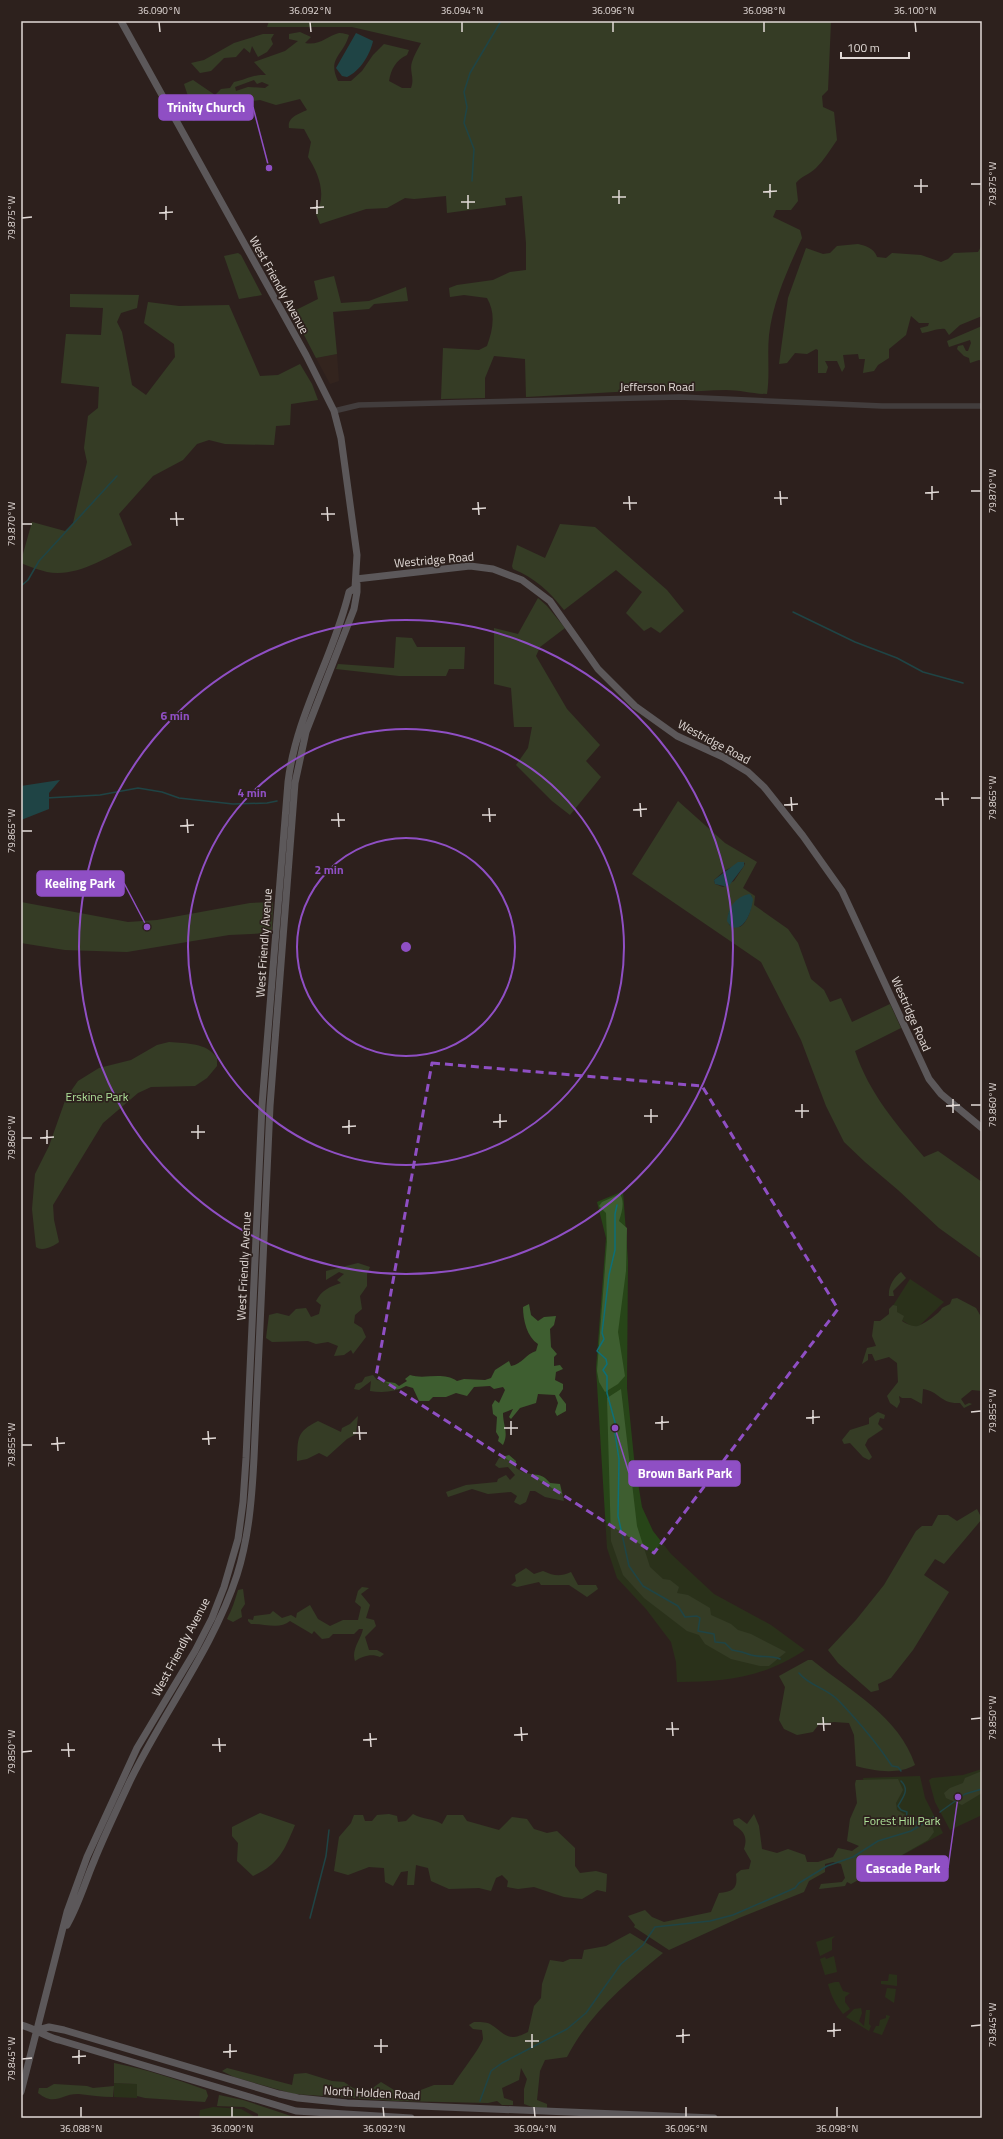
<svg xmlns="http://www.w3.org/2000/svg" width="1003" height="2139" font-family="'Titillium Web',sans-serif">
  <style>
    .built { fill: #3a2821 }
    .green { fill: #274518 }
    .forest { fill: #3e5e30; fill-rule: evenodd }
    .water { fill: #0e6f77 }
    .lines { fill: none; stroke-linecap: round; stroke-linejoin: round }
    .stream { stroke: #0e6f77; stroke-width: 1.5 }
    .minor { stroke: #5c6065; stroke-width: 5.5 }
    .major { stroke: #949ba5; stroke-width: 7 }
    .marked { fill: none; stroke: #8f4fc4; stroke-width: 3; stroke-dasharray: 8 5; stroke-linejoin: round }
    .ticks { fill: none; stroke: #e1d9d6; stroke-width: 1.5 }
    .ring { fill: none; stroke: #8f4fc4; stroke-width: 2 }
    .labels { text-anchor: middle; stroke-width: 3.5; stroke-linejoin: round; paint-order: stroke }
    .street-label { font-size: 12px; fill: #e1d9d6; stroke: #2d211d }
    .park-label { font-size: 12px; fill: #aee199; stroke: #2d211d }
    .centre { fill: #8f4fc4; stroke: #2d211d; stroke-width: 2 }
    .ring-label { font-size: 12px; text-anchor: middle; font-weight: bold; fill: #8f4fc4; stroke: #2d211d; stroke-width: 3.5; stroke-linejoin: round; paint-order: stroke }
    .leader { fill: none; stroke: #8f4fc4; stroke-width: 1.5 }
    .callout-dot { fill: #8f4fc4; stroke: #2d211d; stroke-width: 1.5 }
    .callout { fill: #8f4fc4; stroke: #8f4fc4; stroke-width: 1.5 }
    .callout-label { font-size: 13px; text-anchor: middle; font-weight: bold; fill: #fff }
    .neatline { fill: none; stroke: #e1d9d6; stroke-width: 1.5 }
    .ticks-label { font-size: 10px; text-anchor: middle; fill: #e1d9d6 }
  </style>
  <rect width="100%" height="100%" fill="#2d211d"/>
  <path class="built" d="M 337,354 L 339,381 L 330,384 L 316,358 Z"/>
  <path class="green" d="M 623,1191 L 628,1261 L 627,1388 L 634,1458 L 642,1507 L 653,1531 L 671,1554 L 714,1594 L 771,1625 L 805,1650 C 762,1678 726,1682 677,1682 L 676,1662 L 671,1642 L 646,1609 L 617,1578 L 607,1548 L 596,1368 L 606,1238 L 597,1202 Z
    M 910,1279 L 944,1302 L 918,1327 L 911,1326 L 889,1312 Z
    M 982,1769 L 982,1815 L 950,1830 L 935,1802 L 929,1780 L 932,1778 L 963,1775 Z
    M 920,1776 L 925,1798 L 943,1833 L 879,1868 L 863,1778 Z
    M 835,1936 L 832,1939 L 832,1950 L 820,1956 L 816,1942 Z
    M 834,1956 L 837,1972 L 825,1975 L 820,1959 L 825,1957 L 826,1959 Z
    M 889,1974 L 897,1975 L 897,1986 L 881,1984 L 881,1981 L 888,1981 Z
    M 835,1982 L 839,1982 L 843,1991 L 850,1993 L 845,1997 L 845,2002 L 850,2009 L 843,2014 C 836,2005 831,1996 828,1984 Z
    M 887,1988 L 896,1989 L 894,2003 L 885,1997 Z
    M 861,2008 L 862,2013 L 859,2021 L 864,2026 L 866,2010 L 870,2010 L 869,2024 L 871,2026 L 869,2031 L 846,2017 L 854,2009 Z
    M 886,2015 L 890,2016 L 882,2035 L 873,2032 L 876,2026 L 879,2026 L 880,2020 L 886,2018 Z
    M 114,2083 L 137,2084 L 137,2098 L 114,2097 Z
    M 213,2107 L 241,2109 L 257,2118 L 199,2118 L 200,2110 Z"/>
  <path class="forest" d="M 269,21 L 831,21 L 828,90 L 822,96 L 823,107 L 834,112 L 837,140 C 830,150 824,160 816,168 C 809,175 801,176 796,183 L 798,201 L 791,210 L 776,210 L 773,217 L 800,230 L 802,238 C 788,269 773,301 769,335 C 767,355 770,374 767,394 C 753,394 740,390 726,390 C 701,390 676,394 651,390 L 526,397 L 525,359 L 494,356 L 485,378 L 485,398 L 441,399 L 443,348 L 479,350 L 487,346 C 493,330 496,313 487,298 L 464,295 L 450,297 L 449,288 L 457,285 L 493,280 L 510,272 L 526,270 L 526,243 L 522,196 L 505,198 L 506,205 L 447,213 L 446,196 L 414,199 L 405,198 L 387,208 L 366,209 L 320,224 L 316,214 C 327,195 319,174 308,157 L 311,142 L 304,129 L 289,128 C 287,117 299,114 307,110 L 300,99 L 276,105 L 260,100 L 242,102 L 193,121 L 185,107 L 188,96 L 184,84 L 193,80 L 215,95 L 221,89 L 230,88 L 234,82 C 246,80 253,74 266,75 L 254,62 L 285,51 L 298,41 L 289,39 L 289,34 L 300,32 L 311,37 L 305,43 C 320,46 327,36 339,33 C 342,33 347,34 349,35 C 343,56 327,58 338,81 L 351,81 L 362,71 L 373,55 L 384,44 L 409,50 L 407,55 C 396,60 391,69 389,81 L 402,88 L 411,88 C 415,78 409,71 412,62 C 414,55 418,49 421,43 L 352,27 L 267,27 ZM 254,80 L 257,84 L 262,82 L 269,85 L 265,88 L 248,87 L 236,91 L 235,87 Z
    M 263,34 L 274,34 L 271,39 L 273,44 L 267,52 L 258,57 L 252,46 L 250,53 L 244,48 L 236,57 L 224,58 L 211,71 L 200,73 L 191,63 L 204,60 L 234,43 Z
    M 858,244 C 866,246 874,248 877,257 L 886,258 L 892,253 L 921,255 L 941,262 L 948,259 L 954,253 L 978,252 L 982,245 L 982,316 L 960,325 L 949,335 L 945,329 C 938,328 930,332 922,333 L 920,328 L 928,326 L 929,323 L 919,323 L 911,316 L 906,335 L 889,349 L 889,358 L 878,365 L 874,371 L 863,373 L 865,359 L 859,359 L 858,354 L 843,355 L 845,367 L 842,372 L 837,361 L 825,361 L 828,367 L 826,373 L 818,373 L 818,350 L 816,349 L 807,354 L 795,353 L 787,363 L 779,364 L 788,298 L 806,248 L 823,254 L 830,253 L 837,246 Z
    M 238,253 L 241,255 L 262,295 L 239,299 L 224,256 Z
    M 334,276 L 341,303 L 369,301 L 406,287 L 408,301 L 374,304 L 369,309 L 333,312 L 337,354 L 316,358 L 292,312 L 318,299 L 314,281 Z
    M 70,294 L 139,295 L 137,308 L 121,313 L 117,322 L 122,332 L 132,385 L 146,395 L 175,357 L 174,344 L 144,323 L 148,302 L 179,306 L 229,305 L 260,376 L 278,375 L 300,364 L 312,384 L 318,400 L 291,404 L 290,425 L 276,426 L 274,445 L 225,444 L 209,440 L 197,444 L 183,460 L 153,476 L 119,514 L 132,545 C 107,557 76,578 47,572 C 39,570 31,567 23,564 L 21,561 L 32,522 L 65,531 L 73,523 L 87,462 L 84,448 L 88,416 L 98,408 L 99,387 L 61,383 L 66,334 L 101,335 L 103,308 L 70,307 Z
    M 982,326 L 982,361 L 979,360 L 970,363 L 969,358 L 964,356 L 957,349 L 958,346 L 963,345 L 966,351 L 968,351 L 971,343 L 970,340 L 949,347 L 947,341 Z
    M 560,524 L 595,527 L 667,590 L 684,611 L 660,633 L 651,627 L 644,631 L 626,613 L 642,592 L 616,570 L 564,610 C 549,591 535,578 513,569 L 512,566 L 517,545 L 545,558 Z
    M 538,598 L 547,606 L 565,628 L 540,647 L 536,656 L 567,709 L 600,745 L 586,761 L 601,777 L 570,815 L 552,801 L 516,765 L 528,748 L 532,727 L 514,727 L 511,688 L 494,684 L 494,628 L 518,634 Z
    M 396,637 L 412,638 L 417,647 L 465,647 L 464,669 L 449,669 L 446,676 L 399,676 L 336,669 L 338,664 L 394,668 Z
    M 678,801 L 725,843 L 757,862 L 743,888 L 755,896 L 754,905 L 788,929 L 798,943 L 811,979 L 824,990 L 830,1002 L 841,998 L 852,1022 L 890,1004 L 901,1028 L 855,1051 C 869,1093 896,1124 924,1157 L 938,1151 L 982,1182 L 982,1259 L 939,1228 L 898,1190 L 865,1162 L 844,1142 L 826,1106 L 801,1040 L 761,962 L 632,874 ZM 742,862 L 745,863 L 744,866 L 734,881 L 723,887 L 715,884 L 714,880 L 724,871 ZM 751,895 C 755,901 747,926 739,927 C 736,927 732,926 729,925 L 728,914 Z
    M 21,902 L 128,922 L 157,920 L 250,903 L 273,902 L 272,933 L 229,935 L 127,952 L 65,950 L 21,943 Z
    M 169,1042 C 187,1044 206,1042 217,1058 L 217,1066 L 207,1078 L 195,1086 L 151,1087 L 138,1093 L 103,1123 L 53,1205 L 54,1220 L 59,1242 C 54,1246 42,1252 36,1247 L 32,1209 L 35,1174 L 49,1146 L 66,1098 L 78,1081 L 99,1068 L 131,1060 L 157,1045 Z
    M 620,1194 C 625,1202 622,1212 619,1221 L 627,1228 L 626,1271 L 618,1332 L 625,1376 L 618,1384 L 605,1392 L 599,1382 L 597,1371 L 607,1242 L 606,1213 L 599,1206 L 602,1202 Z
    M 358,1263 L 370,1267 L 367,1274 L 367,1286 L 360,1296 L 362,1309 L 355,1315 L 354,1323 L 362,1328 L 366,1337 L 353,1354 L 351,1350 L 344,1355 L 334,1356 L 338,1346 L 328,1342 L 316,1344 L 308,1341 L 272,1342 L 266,1338 L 269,1315 L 277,1313 L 289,1316 L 296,1309 L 306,1308 L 311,1317 L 319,1314 L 321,1305 L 316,1301 C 322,1290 329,1287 341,1283 L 337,1280 L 344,1274 L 339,1272 L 326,1280 L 326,1271 Z
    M 901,1272 L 906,1278 L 893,1291 L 894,1296 L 889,1296 C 888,1287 894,1277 901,1272 Z
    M 957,1298 L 976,1308 L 980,1315 L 982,1322 L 982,1391 L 972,1390 L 961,1399 L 965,1405 L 969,1403 L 972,1404 L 964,1408 L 960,1403 C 940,1404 939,1391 923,1389 L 922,1404 L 911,1398 L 902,1398 L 899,1396 L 900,1402 L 897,1408 L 890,1403 L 887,1396 L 898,1382 L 897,1363 L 889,1357 L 875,1361 L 872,1354 L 868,1354 L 868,1360 L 862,1364 L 867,1348 L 876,1346 L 872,1336 L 874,1321 L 880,1321 L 889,1314 L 889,1309 L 893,1305 L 897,1306 L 897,1312 L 904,1316 L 902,1321 C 907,1324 912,1327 918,1326 C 924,1324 940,1313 942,1308 L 950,1304 L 952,1299 Z
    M 529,1304 L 531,1315 L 538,1321 L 544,1317 L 556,1316 L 554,1325 L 550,1329 L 551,1347 L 557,1354 L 554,1357 L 554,1366 L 560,1365 L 563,1369 L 556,1372 L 555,1380 L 563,1384 L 563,1389 L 559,1395 L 566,1404 L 566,1411 L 557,1416 L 555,1412 L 558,1403 L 555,1395 L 538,1394 L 536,1403 L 520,1408 L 511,1419 L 509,1417 L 513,1409 L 503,1413 C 503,1426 509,1433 503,1445 L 498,1441 L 499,1437 L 496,1432 L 497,1417 L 493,1414 L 492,1405 L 495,1400 L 499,1403 L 505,1390 L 503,1387 L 494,1389 L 490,1386 L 474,1387 L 467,1396 L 456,1393 L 446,1397 L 433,1397 L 429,1401 L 419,1401 L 413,1388 L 406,1386 C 395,1392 383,1393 370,1391 L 371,1381 L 359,1390 L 354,1389 L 356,1384 L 362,1382 L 365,1377 L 373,1375 L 377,1380 L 395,1383 L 399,1386 L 407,1381 L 405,1379 L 410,1375 C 425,1380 442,1371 457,1381 L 464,1379 L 485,1380 L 491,1378 L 495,1370 L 509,1361 L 511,1366 C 522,1364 526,1354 536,1351 L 538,1344 C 527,1337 523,1320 523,1307 Z
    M 621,1389 L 637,1526 L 650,1567 L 663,1579 L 670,1580 L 679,1587 L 677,1593 L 688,1595 L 710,1608 L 711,1615 L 731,1624 L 738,1630 L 751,1634 L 786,1652 L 769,1666 L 760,1666 L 731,1659 L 705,1644 L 699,1635 L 687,1631 L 644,1598 L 623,1575 L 611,1541 L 607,1398 Z
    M 878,1412 L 885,1415 L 884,1419 L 880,1418 L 878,1424 L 883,1429 L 868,1439 L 865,1445 L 872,1457 L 869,1460 L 863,1457 L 850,1443 L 844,1444 L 842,1440 L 850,1430 L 869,1424 L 869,1418 Z
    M 358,1416 L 356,1434 L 347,1439 L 327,1457 L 319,1453 L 307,1459 L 297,1461 C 298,1438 296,1432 318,1421 L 341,1432 L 342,1428 L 350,1424 Z
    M 509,1455 L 516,1461 L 516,1468 C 531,1479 539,1469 550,1483 L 560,1484 L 564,1501 L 545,1497 L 535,1491 L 530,1491 L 526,1502 L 520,1505 L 514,1502 L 517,1496 L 511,1492 L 488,1494 L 472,1489 L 448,1497 L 446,1492 L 466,1485 L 497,1482 L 498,1479 L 506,1475 L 510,1480 L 515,1475 L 508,1467 L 499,1468 L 495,1465 L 499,1458 Z
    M 977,1509 L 982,1519 L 944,1564 L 935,1559 L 924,1575 L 949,1592 L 913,1650 L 891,1678 L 878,1684 L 879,1690 L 871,1692 L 838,1663 L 828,1650 L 856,1620 L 884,1585 L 916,1531 L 922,1526 L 932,1526 L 938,1515 L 948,1515 L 957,1521 Z
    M 526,1568 L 534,1574 L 543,1571 C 554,1576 560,1577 571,1572 L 578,1585 L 596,1585 L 598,1589 L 587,1597 L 569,1585 L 541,1585 L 539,1582 L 517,1587 L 511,1585 L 516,1581 L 515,1575 Z
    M 362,1587 L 369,1588 L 361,1594 L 370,1605 L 366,1618 L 374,1620 L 376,1626 L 365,1637 L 369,1650 L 377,1650 L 384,1654 L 380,1657 C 372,1653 362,1656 355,1661 C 351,1650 361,1639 363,1629 L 359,1629 L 354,1634 L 333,1634 L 329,1638 L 322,1639 L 314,1631 L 312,1634 L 290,1621 C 279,1630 264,1623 251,1624 L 248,1621 L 248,1619 L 253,1620 L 254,1616 L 270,1614 L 273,1611 L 282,1618 L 291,1615 L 296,1618 L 297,1613 L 310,1605 L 318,1619 L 330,1626 L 343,1620 L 358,1620 L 361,1607 L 355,1602 L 358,1591 Z
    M 243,1589 L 245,1604 L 241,1610 L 242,1617 L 233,1622 L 227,1619 C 232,1610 235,1600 238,1590 Z
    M 808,1660 L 812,1660 C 850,1691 899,1716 915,1765 C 898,1775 874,1771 856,1766 L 854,1735 L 849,1723 L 834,1722 L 819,1724 L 813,1732 L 797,1735 L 784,1729 L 779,1720 L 785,1687 L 779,1676 Z
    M 982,1771 L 982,1793 L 962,1805 L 946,1798 L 944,1793 L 950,1788 L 963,1783 L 965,1778 Z
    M 898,1779 L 903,1790 L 896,1803 L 897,1810 L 914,1820 L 925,1819 L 932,1826 L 934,1832 L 928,1840 L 860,1879 L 851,1884 L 847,1882 L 845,1886 L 819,1889 L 821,1884 L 842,1882 L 845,1878 L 841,1864 L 833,1862 L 825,1864 L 825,1872 L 809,1881 L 804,1892 L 739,1918 L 669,1950 L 634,1927 L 635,1925 L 628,1916 L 645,1910 L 652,1917 L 664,1922 L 711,1912 L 719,1893 C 734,1892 738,1888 736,1874 L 741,1870 L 749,1869 L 751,1861 L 744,1849 C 748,1837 744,1831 734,1825 L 733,1820 L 739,1818 L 747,1824 L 754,1814 L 759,1826 L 762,1849 L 777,1853 L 788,1849 L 805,1855 L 807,1862 L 818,1862 L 833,1857 L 838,1848 L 852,1851 L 859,1846 L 847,1841 L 850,1819 L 857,1803 L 855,1784 L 856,1780 Z
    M 260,1813 L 295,1825 C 284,1851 279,1864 253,1876 L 237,1861 L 238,1843 L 232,1836 L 232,1827 Z
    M 389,1814 L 397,1816 L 398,1822 L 406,1821 L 413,1814 C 424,1820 432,1818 442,1824 L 447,1815 L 463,1815 L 467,1821 L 499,1830 L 512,1817 L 527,1819 L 534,1829 L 547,1833 L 557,1831 L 575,1848 L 575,1866 L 580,1873 L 596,1871 L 607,1874 L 606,1892 L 597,1890 L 582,1899 L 564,1897 L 534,1887 L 518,1889 L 507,1887 L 508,1881 L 502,1875 L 496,1878 L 491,1891 L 479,1888 L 449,1889 L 431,1881 L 428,1868 L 416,1865 L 414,1885 L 407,1885 L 408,1871 L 401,1872 L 393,1886 L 385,1882 L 384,1868 L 369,1867 L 348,1875 L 334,1871 L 339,1837 L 351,1823 L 354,1815 L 363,1815 L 365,1821 L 372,1821 L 377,1815 Z
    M 630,1933 L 663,1953 C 626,1983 589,2014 567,2057 L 545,2060 L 540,2071 L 537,2100 L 547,2104 L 547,2108 L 535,2108 L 524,2104 L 524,2089 L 527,2079 L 521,2068 L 519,2080 L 502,2088 L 504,2098 L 513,2101 L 513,2105 L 502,2105 L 497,2101 L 488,2103 L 396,2101 L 294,2094 L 234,2077 L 222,2071 L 227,2068 L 292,2085 L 294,2074 L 306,2073 L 332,2081 L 344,2082 L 353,2088 L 367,2092 L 381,2082 L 399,2093 L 413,2093 L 434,2085 L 453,2085 C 459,2075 481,2047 483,2039 C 483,2036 482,2032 482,2030 L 473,2029 L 469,2025 L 474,2022 C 479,2022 486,2022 490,2024 C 506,2034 507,2043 528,2032 L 534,2006 L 541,1998 L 542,1984 L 550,1960 L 563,1962 L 570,1959 L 582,1959 L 584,1950 L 606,1946 Z
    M 114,2063 C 145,2069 176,2079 206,2090 L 208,2096 L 205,2102 L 145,2098 L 137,2096 L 137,2084 L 114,2083 Z
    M 54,2084 L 87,2086 L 93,2088 L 114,2086 L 113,2097 C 102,2097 90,2095 79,2094 C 61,2093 56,2107 38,2093 L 39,2088 L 47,2088 Z
    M 219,2095 L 243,2100 L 297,2118 L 258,2118 L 258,2114 L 244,2107 L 217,2106 Z"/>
  <path class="water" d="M 356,33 L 373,41 C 370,55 360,71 347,77 L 342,76 L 336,68 Z
    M 60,780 L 49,793 L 49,809 L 21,820 L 21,786 Z
    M 738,862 L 744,862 L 744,866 L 728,887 L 715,884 L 714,880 Z
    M 749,894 L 751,895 L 753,899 C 752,910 745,932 731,927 L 727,921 C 728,908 735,897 749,894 Z"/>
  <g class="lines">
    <path class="stream" d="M 472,181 L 474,149 L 464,123 L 467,107 L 464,92 L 470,73 L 501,21
      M 21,586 L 28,580 L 39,561 L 117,476
      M 793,612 L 855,642 L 897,658 L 923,672 L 963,683
      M 46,798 L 100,795 L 138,788 L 162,792 L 179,798 L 233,804 L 267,803 L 277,801
      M 617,1205 L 615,1214 L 615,1250 L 609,1275 L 602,1333 L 604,1339 L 597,1351 L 606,1359 L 607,1364 L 603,1370 L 607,1376 L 607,1393 L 616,1426 L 615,1433 L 619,1459 L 618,1516 L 629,1566 L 643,1586 L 678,1606 L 685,1617 L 697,1616 L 700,1618 L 698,1631 L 714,1634 L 715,1642 L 725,1643 L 732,1650 C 740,1651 744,1652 751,1655 C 760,1658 771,1655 780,1659
      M 799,1673 C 809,1686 827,1688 839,1701 C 858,1721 877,1743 892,1766 L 898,1767 L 901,1771
      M 901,1781 C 910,1790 903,1797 898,1806 L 901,1810 L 907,1812 L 906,1819 L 913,1824 L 917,1822 L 918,1827
      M 940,1812 L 965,1794 L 982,1789
      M 310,1918 L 326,1856 L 329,1830
      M 480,2101 L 491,2071 L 502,2063 L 567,2029 L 586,2013 L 621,1964 L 643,1945 L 655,1927 L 710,1921 L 733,1915 L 795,1888 L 799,1883 L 827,1866 L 853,1857 L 878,1841 L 911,1831 L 934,1817"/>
    <path class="minor" d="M 334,411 L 359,405 L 680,397 L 882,406 L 982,406"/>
    <path class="major" d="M 356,579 L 470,566 L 493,569 L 522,580 L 550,601 L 598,669 L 635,706 L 677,736 L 723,757 L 748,772 L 764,787 L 803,836 L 842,891 L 929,1079 L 941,1094 L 982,1128
      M 67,1925 C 79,1904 85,1882 94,1861 C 105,1834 118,1807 130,1781 C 164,1711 213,1649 237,1575 C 249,1537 252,1497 254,1458 L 270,1106 L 295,783 L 306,732 L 354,609 L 357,592 L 357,584
      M 21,2025 C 36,2029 44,2036 59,2040 L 296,2111 L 411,2118
      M 38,2030 L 49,2027 L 64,2030 L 279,2094 L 298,2098 L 347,2103 L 714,2118
      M 21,2092 L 67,1912 L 87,1857 L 137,1748 L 195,1651 L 212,1618 L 224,1587 L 238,1539 L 243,1502 L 246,1458 L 262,1105 L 288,782 C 296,715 333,658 349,592 L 355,588 L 357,555 L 341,438 L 334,411 L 306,355 L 121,21"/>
  </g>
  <path d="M0 0H1003V2139H0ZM 432,1063 L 702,1086 L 838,1309 L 654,1553 L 376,1376 Z" fill="#2d211d" fill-opacity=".55" fill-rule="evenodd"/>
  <path class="marked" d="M 432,1063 L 702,1086 L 838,1309 L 654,1553 L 376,1376 Z"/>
  <path class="ticks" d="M 159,22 L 160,32M 310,22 L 311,32M 462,22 L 462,32M 613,22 L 613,32M 764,22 L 764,32M 915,22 L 916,32M 921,179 L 921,193M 770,184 L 770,198M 971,184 L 981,184M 914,186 L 928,186M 619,190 L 619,204M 763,192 L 777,191M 468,195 L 468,209M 612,197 L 626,197M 317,200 L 317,214M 461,202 L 475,202M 166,206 L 166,220M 310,208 L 324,207M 159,213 L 173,212M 22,218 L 32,217M 932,486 L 932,500M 780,491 L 781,505M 971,491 L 981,491M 925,493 L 939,492M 629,496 L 630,510M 774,498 L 788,498M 478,502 L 479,515M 623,503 L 637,503M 327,507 L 328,521M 472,509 L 486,508M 176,512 L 177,526M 321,514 L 335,514M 170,519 L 184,519M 22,524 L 32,524M 942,792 L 943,806M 791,797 L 792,811M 971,798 L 981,798M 935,799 L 949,799M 640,803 L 641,817M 784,805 L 798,804M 489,808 L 490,822M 633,810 L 647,809M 338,813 L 339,827M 482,815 L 496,815M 187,819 L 188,833M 331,820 L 345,820M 180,826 L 194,825M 22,831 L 32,831M 953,1099 L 953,1113M 802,1104 L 802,1118M 971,1105 L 981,1105M 946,1106 L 960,1105M 651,1109 L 651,1123M 795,1111 L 809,1111M 500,1114 L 500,1128M 644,1116 L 658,1116M 349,1120 L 349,1134M 493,1122 L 507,1121M 198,1125 L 198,1139M 342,1127 L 356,1126M 47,1130 L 47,1144M 191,1132 L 205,1132M 22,1138 L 32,1138M 40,1138 L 54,1137M 813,1410 L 813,1424M 971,1412 L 981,1411M 662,1416 L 662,1430M 806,1418 L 820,1417M 511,1421 L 511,1435M 655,1423 L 669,1422M 359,1426 L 360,1440M 504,1428 L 518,1428M 208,1431 L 209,1445M 353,1433 L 367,1433M 57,1437 L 58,1451M 202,1439 L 216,1438M 51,1444 L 65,1443M 22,1445 L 32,1445M 823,1717 L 824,1731M 971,1719 L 981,1718M 672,1722 L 673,1736M 817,1724 L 831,1724M 521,1727 L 522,1741M 666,1729 L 679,1729M 370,1733 L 371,1747M 514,1735 L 528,1734M 219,1738 L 220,1752M 363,1740 L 377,1739M 68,1743 L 69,1757M 212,1745 L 226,1745M 61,1750 L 75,1750M 22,1752 L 32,1751M 834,2023 L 834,2037M 971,2026 L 981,2025M 683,2029 L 683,2043M 827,2031 L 841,2030M 532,2034 L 532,2048M 676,2036 L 690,2035M 381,2039 L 381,2053M 525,2041 L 539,2041M 230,2044 L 230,2058M 374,2046 L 388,2046M 79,2050 L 79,2064M 223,2052 L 237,2051M 72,2057 L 86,2056M 22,2059 L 32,2058M 81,2107 L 81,2117M 232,2107 L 232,2117M 383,2107 L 384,2117M 534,2107 L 535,2117M 686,2107 L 686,2117M 837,2107 L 837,2117"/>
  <g class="ring">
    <circle cx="406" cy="947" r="109"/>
    <circle cx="406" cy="947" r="218"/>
    <circle cx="406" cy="947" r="327"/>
  </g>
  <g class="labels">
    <g class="street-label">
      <text transform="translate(279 285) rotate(61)" y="4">West Friendly Avenue</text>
      <text x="657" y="391">Jefferson Road</text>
      <text transform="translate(434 560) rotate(-5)" y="4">Westridge Road</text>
      <text transform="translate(714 742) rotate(28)" y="4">Westridge Road</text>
      <text transform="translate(264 943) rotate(-86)" y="4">West Friendly Avenue</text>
      <text transform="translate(911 1014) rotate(66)" y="4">Westridge Road</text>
      <text transform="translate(244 1266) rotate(-87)" y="4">West Friendly Avenue</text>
      <text transform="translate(181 1647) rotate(-62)" y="4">West Friendly Avenue</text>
      <text transform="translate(372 2093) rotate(3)" y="4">North Holden Road</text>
    </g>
    <g class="park-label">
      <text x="97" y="1101">Erskine Park</text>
      <text x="902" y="1825">Forest Hill Park</text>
    </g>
  </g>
  <circle cx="406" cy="947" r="6" class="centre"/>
  <g class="ring-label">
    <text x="175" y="720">6 min</text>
    <text x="252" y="797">4 min</text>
    <text x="329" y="874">2 min</text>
  </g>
  <path class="leader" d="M269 168L253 107M147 927L124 883M615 1428L629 1473M958 1797L948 1868"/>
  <g class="callout-dot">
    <circle cx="269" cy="168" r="4"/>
    <circle cx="147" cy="927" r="4"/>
    <circle cx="615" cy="1428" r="4"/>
    <circle cx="958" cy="1797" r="4"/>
  </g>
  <g class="callout">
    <rect x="159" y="95" width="94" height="25" rx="4"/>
    <rect x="37" y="871" width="87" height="25" rx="4"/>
    <rect x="629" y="1461" width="111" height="25" rx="4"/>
    <rect x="857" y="1856" width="91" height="25" rx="4"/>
  </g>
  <g class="callout-label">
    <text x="206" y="112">Trinity Church</text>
    <text x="80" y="888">Keeling Park</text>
    <text x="685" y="1478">Brown Bark Park</text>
    <text x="903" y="1873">Cascade Park</text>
  </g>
  <rect width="1003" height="2139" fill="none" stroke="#2d211d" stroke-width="44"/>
  <path d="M841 52v6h68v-6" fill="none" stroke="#e1d9d6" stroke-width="2"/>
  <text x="847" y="52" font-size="12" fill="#e1d9d6" stroke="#2d211d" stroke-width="3" paint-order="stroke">100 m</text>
  <rect x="22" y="22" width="959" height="2095" class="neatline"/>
  <g class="ticks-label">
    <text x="159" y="14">36.090°N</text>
    <text x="310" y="14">36.092°N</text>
    <text x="462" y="14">36.094°N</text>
    <text x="613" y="14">36.096°N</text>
    <text x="764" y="14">36.098°N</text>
    <text x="915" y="14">36.100°N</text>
    <text transform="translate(992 184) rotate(-90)" y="4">79.875°W</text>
    <text transform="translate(11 218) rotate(-90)" y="4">79.875°W</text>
    <text transform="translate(992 491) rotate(-90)" y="4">79.870°W</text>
    <text transform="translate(11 524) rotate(-90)" y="4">79.870°W</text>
    <text transform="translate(992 798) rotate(-90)" y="4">79.865°W</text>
    <text transform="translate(11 831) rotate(-90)" y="4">79.865°W</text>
    <text transform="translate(992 1105) rotate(-90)" y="4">79.860°W</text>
    <text transform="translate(11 1138) rotate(-90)" y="4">79.860°W</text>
    <text transform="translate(992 1411) rotate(-90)" y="4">79.855°W</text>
    <text transform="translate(11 1445) rotate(-90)" y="4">79.855°W</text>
    <text transform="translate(992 1718) rotate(-90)" y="4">79.850°W</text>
    <text transform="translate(11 1752) rotate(-90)" y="4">79.850°W</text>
    <text transform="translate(992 2025) rotate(-90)" y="4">79.845°W</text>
    <text transform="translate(11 2059) rotate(-90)" y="4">79.845°W</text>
    <text x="81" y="2132">36.088°N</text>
    <text x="232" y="2132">36.090°N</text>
    <text x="384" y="2132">36.092°N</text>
    <text x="535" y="2132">36.094°N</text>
    <text x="686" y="2132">36.096°N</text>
    <text x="837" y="2132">36.098°N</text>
  </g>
</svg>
